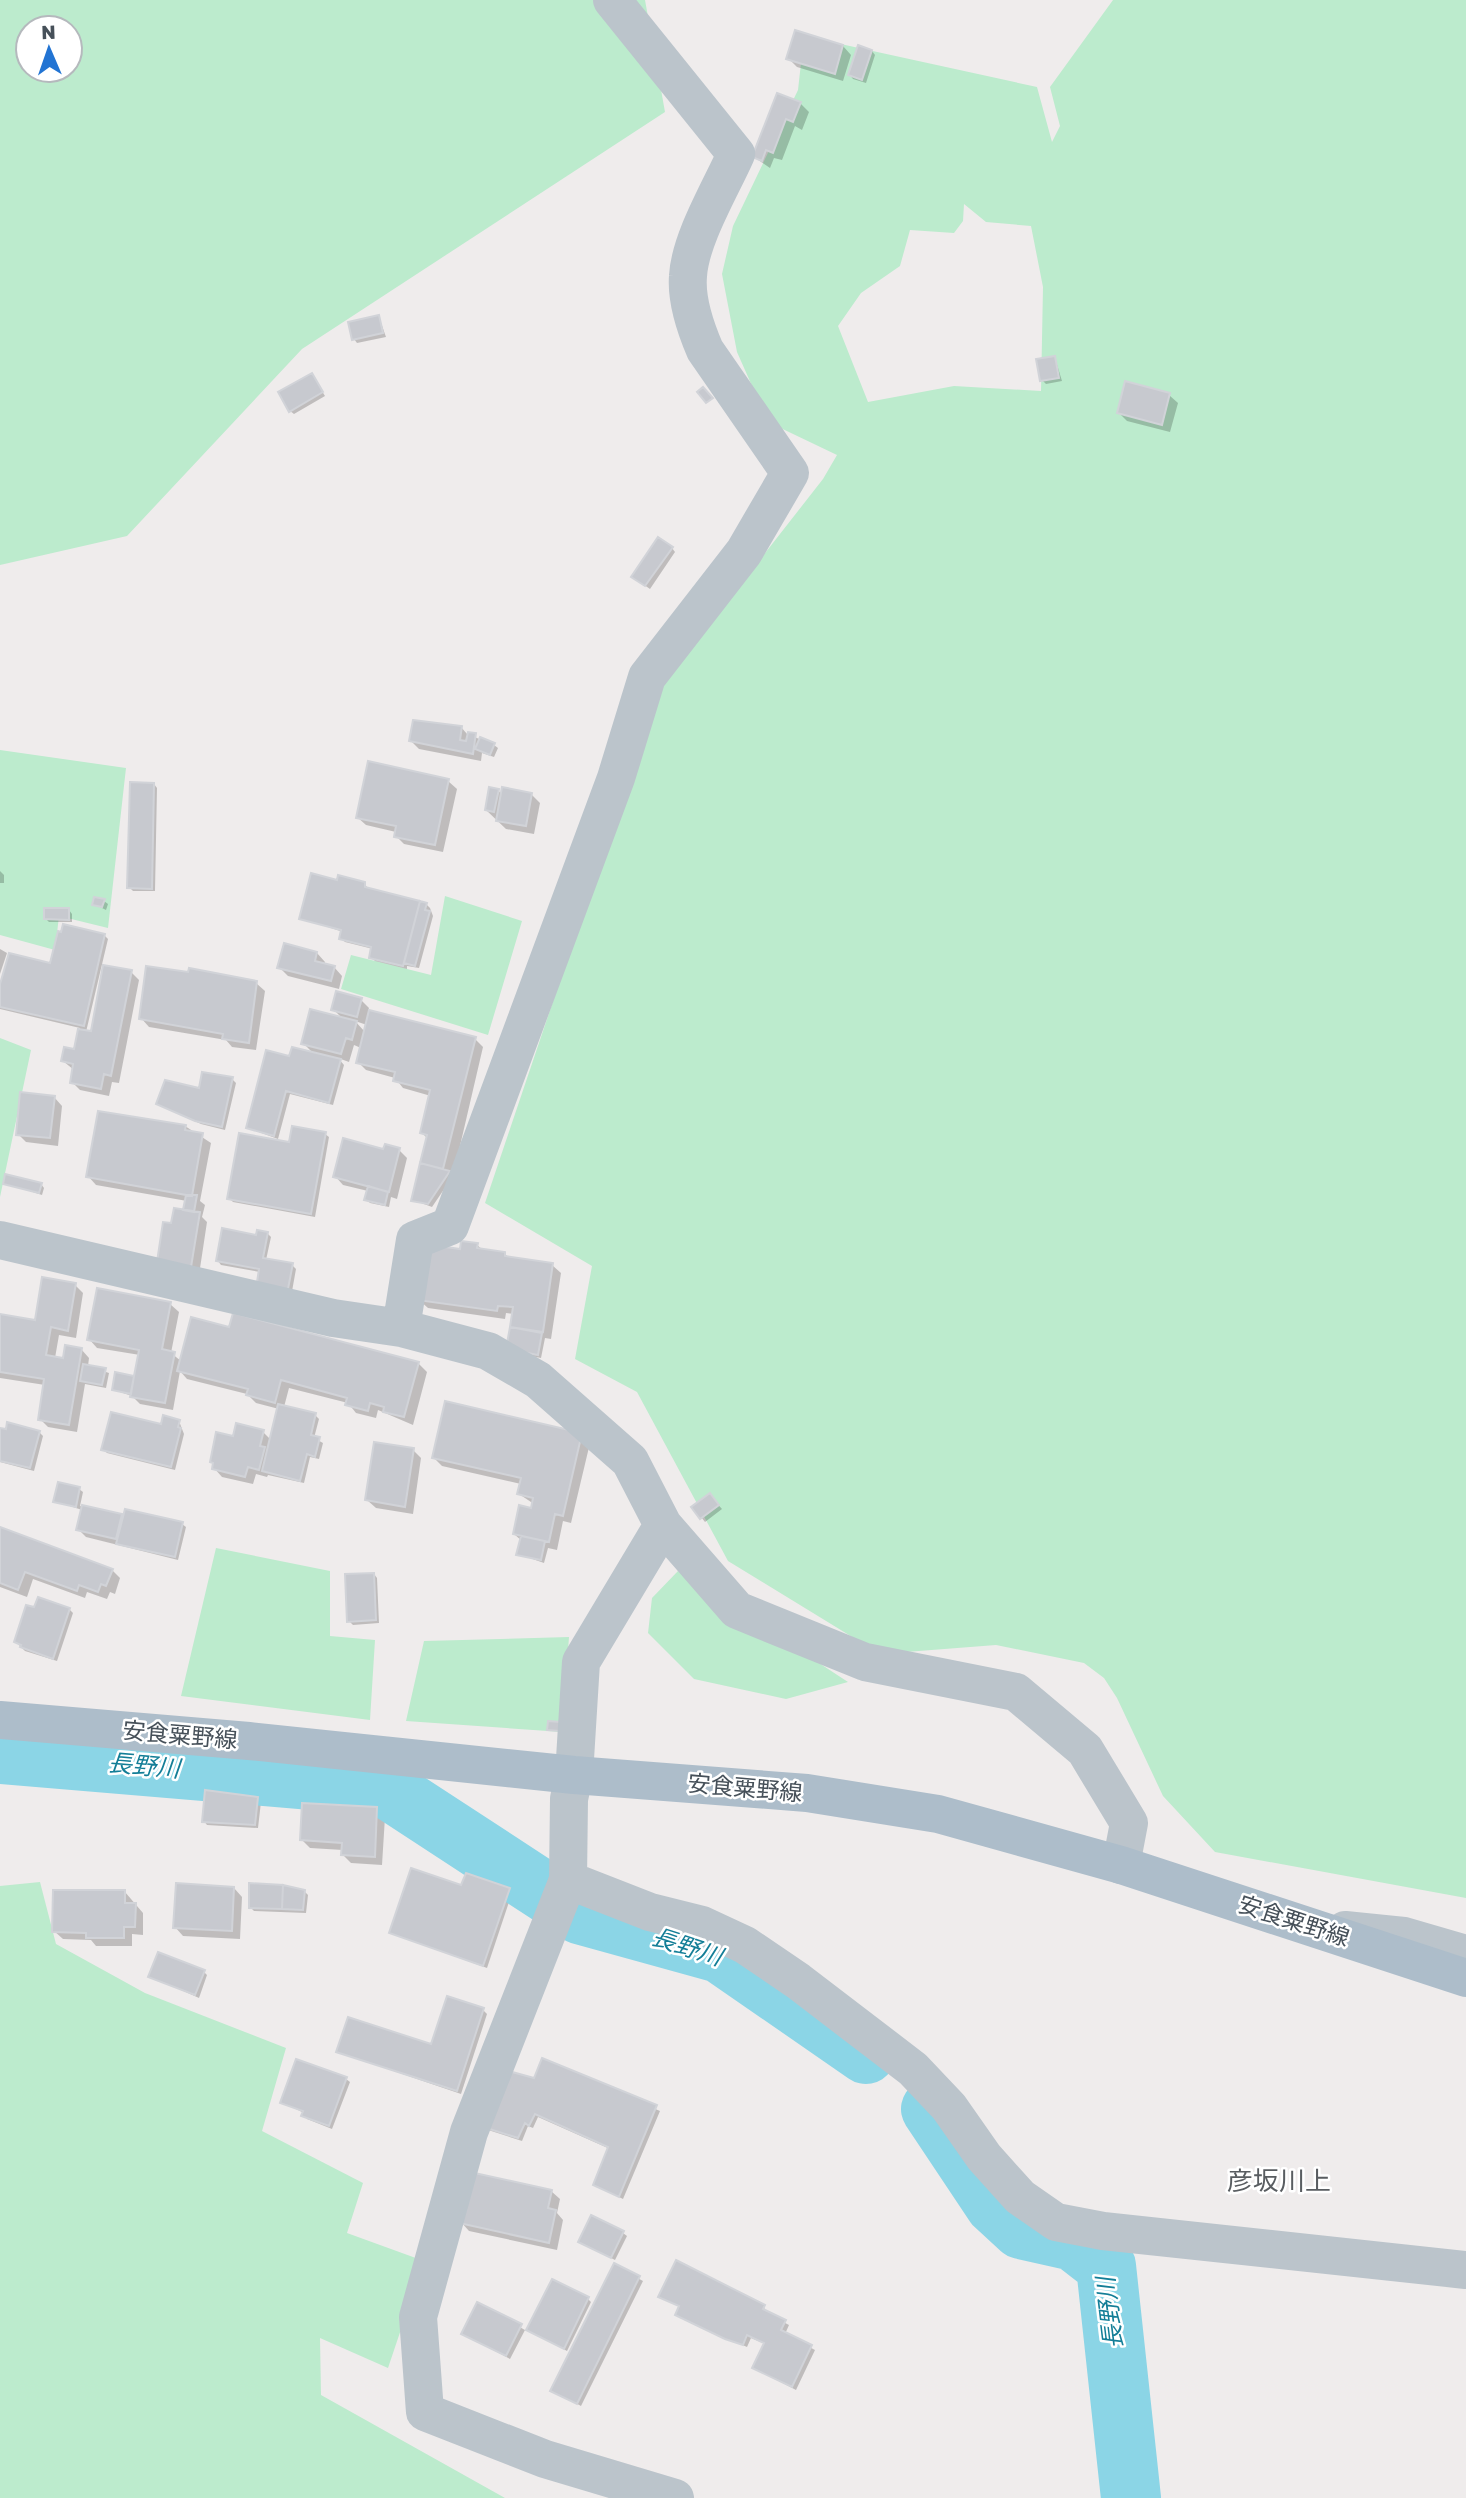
<svg xmlns="http://www.w3.org/2000/svg" width="1466" height="2498" font-family="'Golos Text','Noto Sans JP',sans-serif">
  <style>
    .green { fill: #bcebcd; fill-rule: evenodd }
    .shadow { fill: #0003; fill-rule: evenodd }
    .lines { fill: none; stroke-linecap: round; stroke-linejoin: round }
    .river { stroke: #8bd5e6; stroke-width: 60 }
    .building { fill: #c7c9cf; stroke: #d1d3d8; stroke-width: 2 }
    .minor { stroke: #bbc4cb; stroke-width: 38 }
    .major { stroke: #adbdca; stroke-width: 38 }
    .labels { text-anchor: middle; stroke-width: 5; stroke-linejoin: round; paint-order: stroke }
    .street-label { font-size: 23px; fill: #465059; stroke: #fff }
    .water-label { font-size: 24px; font-style: italic; fill: #137e97; stroke: #fff }
    .quarter-label { font-size: 26px; fill: #595d61; stroke: #fff }
  </style>
  <rect width="100%" height="100%" fill="#efecec"/>
  <path class="green" d="M 0,0 L 645,0 L 665,112 L 302,349 L 127,536 L 0,565 ZM 28,28 L 70,28 L 70,70 L 28,70 Z
    M 1113,0 L 1466,0 L 1466,1898 L 1215,1852 L 1163,1796 L 1117,1698 L 1104,1678 L 1084,1663 L 996,1645 L 880,1654 L 728,1561 L 637,1392 L 575,1359 L 592,1266 L 485,1203 L 658,690 L 823,479 L 837,455 L 768,422 L 737,352 L 722,274 L 733,226 L 798,90 L 804,36 L 1037,87 L 1052,142 L 1060,126 L 1050,87 ZM 964,204 L 986,222 L 1031,226 L 1043,287 L 1041,391 L 954,386 L 868,402 L 838,326 L 861,293 L 900,266 L 910,230 L 954,233 L 963,221 Z
    M 0,750 L 126,768 L 108,928 L 59,916 L 55,950 L 0,935 Z
    M 445,896 L 522,921 L 488,1035 L 341,989 L 351,955 L 431,975 Z
    M 0,1038 L 31,1050 L 0,1197 Z
    M 216,1548 L 330,1571 L 330,1636 L 375,1640 L 370,1720 L 181,1696 Z
    M 678,1571 L 848,1682 L 786,1699 L 694,1679 L 648,1633 L 652,1598 Z
    M 569,1637 L 562,1732 L 406,1721 L 424,1641 Z
    M 40,1882 L 56,1944 L 145,1993 L 286,2048 L 262,2131 L 363,2183 L 347,2233 L 424,2261 L 388,2368 L 320,2338 L 321,2395 L 505,2498 L 0,2498 L 0,1886 Z"/>
  <path class="shadow" d="M 843,46 L 851,55 L 843,81 L 797,67 L 788,58 Z
    M 872,51 L 875,55 L 866,83 L 853,79 L 850,75 Z
    M 778,95 L 800,103 L 809,112 L 802,130 L 795,126 L 782,160 L 774,158 L 770,168 L 754,157 Z
    M 379,317 L 386,337 L 357,343 L 354,339 Z
    M 1055,358 L 1062,381 L 1046,384 L 1042,380 Z
    M 312,375 L 325,396 L 294,414 L 290,411 Z
    M 1169,395 L 1178,403 L 1170,432 L 1127,421 L 1119,413 Z
    M 672,548 L 675,552 L 650,589 L 637,580 Z
    M 461,727 L 467,734 L 494,745 L 498,748 L 494,757 L 482,753 L 481,761 L 419,749 L 411,741 Z
    M 448,781 L 457,789 L 443,852 L 404,844 L 396,836 L 396,832 L 366,825 L 357,817 Z
    M 154,784 L 157,788 L 155,891 L 133,891 L 129,887 Z
    M 498,790 L 502,795 L 531,794 L 540,803 L 534,834 L 506,829 L 486,810 Z
    M 0,871 L 4,875 L 4,883 L 0,883 Z
    M 338,883 L 365,884 L 368,889 L 426,904 L 430,908 L 433,916 L 419,968 L 407,966 L 407,969 L 375,961 L 371,957 L 373,949 L 345,942 L 341,938 L 343,932 L 301,918 Z
    M 104,901 L 108,904 L 106,910 L 94,904 Z
    M 69,910 L 72,914 L 72,922 L 49,922 L 46,919 Z
    M 104,935 L 108,939 L 86,1032 L 92,1033 L 131,972 L 139,980 L 119,1083 L 112,1082 L 109,1096 L 80,1090 L 72,1082 L 74,1070 L 63,1061 L 76,1051 L 80,1028 L 0,1009 L 0,986 L 51,965 Z
    M 0,949 L 7,953 L 0,974 Z
    M 317,953 L 325,962 L 324,965 L 334,967 L 342,976 L 339,989 L 288,976 L 279,967 Z
    M 147,968 L 219,974 L 256,983 L 265,991 L 256,1050 L 232,1047 L 226,1040 L 149,1027 L 141,1018 Z
    M 361,1000 L 369,1008 L 368,1012 L 475,1039 L 483,1047 L 453,1176 L 432,1207 L 413,1200 L 428,1139 L 422,1133 L 431,1096 L 403,1088 L 395,1078 L 366,1070 L 358,1062 L 361,1048 L 354,1045 L 349,1062 L 338,1058 L 344,1065 L 333,1105 L 290,1094 L 278,1139 L 248,1128 L 290,1058 L 314,1054 L 303,1043 L 343,1019 L 333,1009 ZM 355,1021 L 367,1025 L 365,1032 Z
    M 232,1079 L 236,1083 L 225,1130 L 201,1124 L 158,1104 Z
    M 54,1097 L 62,1106 L 58,1146 L 26,1142 L 18,1134 Z
    M 185,1126 L 211,1143 L 200,1201 L 205,1205 L 202,1217 L 207,1222 L 199,1275 L 167,1270 L 173,1225 L 185,1212 L 187,1201 L 96,1185 L 88,1176 Z
    M 325,1134 L 329,1137 L 315,1217 L 233,1202 L 229,1198 L 290,1144 Z
    M 399,1150 L 407,1158 L 397,1199 L 391,1197 L 389,1207 L 370,1203 L 366,1199 L 368,1191 L 343,1185 L 335,1176 L 385,1151 Z
    M 5,1183 L 41,1184 L 44,1188 L 42,1195 Z
    M 267,1233 L 271,1237 L 266,1260 L 292,1265 L 296,1269 L 291,1297 L 260,1272 L 221,1265 L 218,1261 Z
    M 477,1245 L 483,1250 L 505,1254 L 509,1258 L 552,1265 L 561,1273 L 551,1339 L 545,1338 L 541,1358 L 511,1352 L 516,1330 L 512,1326 L 514,1314 L 506,1313 L 505,1319 L 428,1308 L 419,1300 L 461,1251 Z
    M 75,1285 L 83,1293 L 76,1338 L 59,1335 L 55,1358 L 65,1360 L 81,1349 L 89,1358 L 88,1366 L 109,1373 L 106,1388 L 85,1384 L 77,1432 L 48,1427 L 40,1419 L 45,1385 L 0,1378 L 0,1316 L 37,1322 Z
    M 170,1304 L 179,1312 L 171,1353 L 181,1361 L 230,1329 L 418,1363 L 427,1372 L 413,1425 L 378,1410 L 376,1418 L 356,1413 L 348,1403 L 289,1388 L 284,1407 L 315,1415 L 319,1419 L 314,1438 L 323,1443 L 319,1459 L 310,1457 L 304,1483 L 268,1475 L 267,1477 L 256,1474 L 253,1484 L 222,1477 L 214,1468 L 234,1438 L 263,1432 L 271,1440 L 279,1409 L 256,1403 L 247,1394 L 187,1379 L 180,1371 L 173,1410 L 140,1404 L 132,1396 L 114,1390 L 135,1379 L 140,1355 L 97,1348 L 89,1339 Z
    M 447,1403 L 590,1443 L 571,1523 L 563,1521 L 557,1550 L 548,1548 L 544,1563 L 518,1554 L 522,1541 L 514,1534 L 534,1504 L 519,1494 L 521,1484 L 442,1466 L 434,1458 Z
    M 179,1421 L 184,1434 L 175,1470 L 107,1453 L 103,1449 Z
    M 0,1429 L 39,1432 L 43,1436 L 34,1471 L 0,1462 Z
    M 413,1450 L 421,1458 L 413,1514 L 376,1508 L 367,1500 Z
    M 79,1489 L 83,1492 L 80,1506 L 124,1519 L 182,1524 L 186,1527 L 178,1560 L 86,1537 L 78,1529 L 82,1510 L 55,1501 Z
    M 713,1499 L 722,1509 L 705,1522 L 693,1507 Z
    M 0,1528 L 112,1570 L 120,1578 L 115,1594 L 110,1592 L 107,1599 L 87,1592 L 85,1598 L 33,1579 L 27,1597 L 0,1587 Z
    M 374,1574 L 377,1578 L 379,1623 L 353,1625 L 349,1621 Z
    M 69,1609 L 73,1613 L 57,1661 L 25,1651 L 16,1642 Z
    M 257,1799 L 261,1802 L 258,1828 L 207,1825 L 204,1821 Z
    M 377,1809 L 385,1817 L 382,1865 L 351,1863 L 343,1855 L 343,1850 L 310,1848 L 302,1840 Z
    M 462,1887 L 509,1890 L 512,1893 L 487,1968 L 391,1933 Z
    M 234,1888 L 242,1897 L 240,1939 L 183,1936 L 175,1927 Z
    M 304,1891 L 308,1895 L 306,1913 L 254,1911 L 250,1907 Z
    M 125,1892 L 143,1913 L 143,1935 L 132,1934 L 132,1946 L 96,1946 L 91,1940 L 63,1939 L 54,1931 Z
    M 204,1972 L 207,1975 L 199,1998 L 150,1976 Z
    M 483,2010 L 487,2014 L 461,2094 L 338,2052 L 432,2046 Z
    M 543,2060 L 660,2111 L 623,2199 L 595,2185 L 610,2149 L 538,2117 L 533,2128 L 528,2126 L 522,2141 L 485,2129 L 535,2080 Z
    M 346,2079 L 350,2082 L 332,2129 L 307,2119 L 304,2113 L 282,2102 Z
    M 551,2191 L 560,2199 L 557,2213 L 563,2220 L 557,2250 L 469,2231 L 461,2222 Z
    M 623,2233 L 627,2236 L 615,2260 L 580,2242 Z
    M 614,2265 L 643,2281 L 581,2406 L 552,2390 Z
    M 660,2296 L 764,2307 L 766,2313 L 789,2325 L 785,2334 L 815,2350 L 796,2390 L 754,2368 L 765,2344 L 751,2338 L 747,2347 L 681,2318 L 678,2315 L 681,2308 Z
    M 588,2299 L 591,2302 L 567,2351 L 529,2330 Z
    M 478,2304 L 525,2330 L 510,2359 L 463,2333 Z"/>
  <g class="lines">
    <path class="river" d="M 0,1754 L 383,1786 L 579,1914 L 720,1953 L 866,2054
      M 931,2109 L 995,2205 L 1021,2229 L 1074,2241 L 1106,2266 L 1131,2498"/>
  </g>
  <path class="building" d="M 795,30 L 843,45 L 835,74 L 786,59 Z
    M 858,45 L 872,50 L 862,80 L 848,75 Z
    M 777,93 L 801,102 L 793,122 L 786,119 L 773,153 L 766,150 L 762,161 L 752,157 Z
    M 379,315 L 383,333 L 352,340 L 348,322 Z
    M 1055,356 L 1059,378 L 1040,381 L 1036,359 Z
    M 312,373 L 323,392 L 289,412 L 278,392 Z
    M 1125,381 L 1170,393 L 1162,425 L 1117,413 Z
    M 703,387 L 713,398 L 706,403 L 697,392 Z
    M 658,537 L 673,547 L 645,586 L 631,577 Z
    M 413,720 L 462,726 L 460,740 L 466,741 L 468,732 L 476,733 L 473,754 L 409,741 Z
    M 480,737 L 495,743 L 490,755 L 475,749 Z
    M 368,761 L 449,779 L 435,845 L 394,837 L 396,826 L 356,818 Z
    M 130,782 L 154,783 L 152,889 L 127,888 Z
    M 489,787 L 499,789 L 494,812 L 485,810 Z
    M 502,787 L 532,793 L 526,826 L 496,821 Z
    M 311,873 L 337,880 L 338,875 L 365,882 L 365,887 L 420,901 L 403,966 L 369,958 L 371,947 L 339,939 L 341,930 L 299,919 Z
    M 94,897 L 105,899 L 102,907 L 92,905 Z
    M 420,901 L 427,903 L 425,910 L 430,911 L 415,966 L 404,963 Z
    M 44,908 L 69,908 L 69,920 L 44,919 Z
    M 63,924 L 105,934 L 84,1026 L 0,1007 L 0,984 L 9,953 L 50,963 L 58,931 L 61,932 Z
    M 284,943 L 317,952 L 315,961 L 335,966 L 331,981 L 277,968 Z
    M 103,965 L 132,970 L 111,1076 L 104,1074 L 101,1089 L 70,1083 L 73,1064 L 61,1061 L 64,1047 L 74,1049 L 78,1029 L 91,1031 Z
    M 146,966 L 188,972 L 189,968 L 257,981 L 249,1043 L 222,1039 L 223,1034 L 139,1019 Z
    M 336,991 L 362,998 L 357,1017 L 331,1010 Z
    M 310,1009 L 357,1021 L 352,1040 L 346,1038 L 341,1054 L 301,1044 Z
    M 369,1010 L 476,1037 L 443,1169 L 420,1163 L 427,1135 L 420,1133 L 430,1090 L 393,1081 L 395,1072 L 356,1063 Z
    M 292,1047 L 341,1059 L 329,1103 L 286,1091 L 274,1136 L 246,1128 L 266,1050 L 289,1056 Z
    M 202,1072 L 233,1077 L 222,1127 L 195,1121 L 156,1104 L 165,1080 L 199,1088 Z
    M 20,1092 L 55,1096 L 50,1138 L 16,1135 Z
    M 98,1111 L 186,1125 L 185,1130 L 203,1133 L 192,1196 L 86,1177 Z
    M 292,1126 L 326,1132 L 311,1214 L 227,1199 L 239,1133 L 289,1142 Z
    M 343,1138 L 383,1149 L 385,1144 L 400,1148 L 389,1192 L 333,1177 Z
    M 420,1163 L 450,1171 L 428,1204 L 411,1201 Z
    M 5,1174 L 42,1183 L 39,1193 L 3,1184 Z
    M 368,1186 L 388,1192 L 385,1205 L 364,1200 Z
    M 186,1195 L 197,1195 L 194,1212 L 183,1210 Z
    M 174,1208 L 200,1212 L 191,1267 L 157,1262 L 163,1222 L 171,1223 Z
    M 222,1228 L 256,1235 L 257,1230 L 268,1232 L 263,1258 L 293,1263 L 287,1294 L 256,1289 L 259,1269 L 216,1261 Z
    M 461,1241 L 478,1243 L 477,1248 L 505,1252 L 505,1256 L 553,1263 L 543,1332 L 510,1327 L 513,1307 L 498,1306 L 497,1311 L 417,1300 L 425,1244 L 460,1249 Z
    M 42,1277 L 76,1283 L 68,1331 L 51,1327 L 46,1355 L 63,1358 L 65,1345 L 82,1348 L 69,1425 L 38,1420 L 44,1379 L 0,1372 L 0,1314 L 35,1320 Z
    M 97,1288 L 171,1302 L 162,1349 L 175,1352 L 165,1403 L 130,1397 L 139,1350 L 87,1340 Z
    M 233,1313 L 419,1362 L 404,1417 L 383,1412 L 384,1407 L 370,1403 L 368,1411 L 345,1405 L 347,1398 L 281,1380 L 275,1403 L 246,1395 L 248,1389 L 177,1371 L 191,1317 L 229,1327 Z
    M 510,1327 L 542,1333 L 538,1355 L 506,1349 Z
    M 83,1364 L 106,1368 L 102,1385 L 80,1381 Z
    M 115,1372 L 134,1376 L 131,1394 L 112,1390 Z
    M 445,1401 L 582,1433 L 563,1516 L 555,1514 L 549,1542 L 513,1534 L 519,1505 L 531,1508 L 533,1498 L 517,1494 L 521,1478 L 432,1458 Z
    M 278,1404 L 316,1413 L 311,1435 L 320,1437 L 315,1457 L 307,1454 L 300,1481 L 262,1471 Z
    M 111,1412 L 161,1424 L 163,1415 L 180,1420 L 178,1427 L 181,1428 L 171,1467 L 101,1450 Z
    M 7,1422 L 40,1431 L 30,1468 L 0,1461 L 0,1428 L 6,1429 Z
    M 236,1423 L 264,1430 L 260,1446 L 265,1447 L 259,1470 L 248,1467 L 245,1477 L 212,1469 L 213,1463 L 210,1462 L 216,1432 L 233,1436 Z
    M 374,1442 L 414,1448 L 405,1507 L 365,1500 Z
    M 58,1482 L 80,1487 L 76,1507 L 53,1502 Z
    M 710,1493 L 719,1505 L 700,1519 L 691,1507 Z
    M 82,1505 L 122,1514 L 116,1539 L 76,1530 Z
    M 125,1509 L 183,1522 L 175,1557 L 116,1544 Z
    M 0,1527 L 113,1569 L 106,1586 L 101,1584 L 98,1592 L 79,1585 L 77,1591 L 25,1572 L 18,1590 L 0,1583 Z
    M 521,1536 L 545,1541 L 541,1560 L 516,1555 Z
    M 374,1573 L 376,1620 L 347,1622 L 345,1574 Z
    M 38,1597 L 70,1608 L 53,1659 L 20,1647 L 21,1645 L 14,1642 L 26,1605 L 34,1607 Z
    M 548,1721 L 561,1722 L 560,1731 L 547,1730 Z
    M 205,1790 L 258,1797 L 255,1825 L 202,1822 Z
    M 302,1803 L 377,1807 L 375,1857 L 341,1855 L 342,1843 L 300,1840 Z
    M 411,1868 L 461,1885 L 466,1873 L 510,1888 L 483,1966 L 389,1933 Z
    M 176,1883 L 234,1887 L 232,1931 L 173,1928 Z
    M 249,1883 L 283,1885 L 282,1909 L 249,1908 Z
    M 283,1885 L 305,1890 L 303,1910 L 282,1909 Z
    M 53,1890 L 125,1890 L 125,1903 L 136,1903 L 135,1927 L 124,1927 L 124,1938 L 86,1938 L 86,1933 L 52,1932 Z
    M 158,1952 L 205,1970 L 195,1995 L 148,1977 Z
    M 447,1996 L 484,2008 L 457,2091 L 336,2052 L 348,2017 L 431,2044 Z
    M 542,2058 L 657,2105 L 619,2197 L 593,2185 L 608,2147 L 535,2114 L 529,2126 L 525,2123 L 518,2138 L 480,2126 L 501,2069 L 534,2078 Z
    M 296,2059 L 347,2077 L 329,2126 L 301,2116 L 303,2111 L 280,2103 Z
    M 470,2172 L 552,2190 L 548,2208 L 556,2210 L 549,2243 L 459,2223 Z
    M 591,2215 L 624,2231 L 611,2258 L 578,2242 Z
    M 676,2260 L 765,2305 L 763,2309 L 786,2320 L 781,2330 L 812,2345 L 792,2387 L 752,2368 L 764,2343 L 747,2335 L 743,2345 L 725,2339 L 675,2315 L 679,2306 L 658,2297 Z
    M 614,2263 L 640,2276 L 577,2404 L 550,2391 Z
    M 552,2279 L 589,2297 L 564,2349 L 526,2330 Z
    M 477,2302 L 522,2324 L 506,2356 L 461,2334 Z"/>
  <g class="lines">
    <path class="minor" d="M 0,1240 L 333,1318 L 401,1328 L 488,1351 L 538,1380 L 630,1461 L 663,1525 L 581,1662 L 574,1775 L 569,1799 L 568,1880 L 469,2132 L 418,2317 L 425,2412 L 545,2459 L 675,2498
      M 401,1328 L 415,1240 L 450,1226 L 616,778 L 647,677 L 744,552 L 790,473 L 705,350 C 696,329 686,300 688,276 C 690,239 721,188 736,154 L 612,0
      M 663,1525 L 737,1610 L 865,1662 L 1016,1692 L 1085,1750 L 1129,1823 L 1121,1865
      M 568,1880 L 650,1912 L 702,1925 L 745,1945 L 798,1981 L 913,2069 L 949,2107 L 984,2157 L 1020,2197 L 1056,2222 L 1103,2231 L 1466,2270
      M 1345,1930 L 1404,1936 L 1466,1954"/>
    <path class="major" d="M 0,1720 L 249,1741 L 574,1775 L 807,1793 L 938,1814 L 1121,1865 L 1466,1978"/>
  </g>
  <g class="labels">
    <g class="street-label">
      <text transform="translate(180 1735) rotate(5)" y="8">安食粟野線</text>
      <text transform="translate(745 1788) rotate(5)" y="8">安食粟野線</text>
      <text transform="translate(1294 1921) rotate(18)" y="8">安食粟野線</text>
    </g>
    <g class="water-label">
      <text transform="translate(144 1766) rotate(5)" y="8">長野川</text>
      <text transform="translate(687 1947) rotate(18)" y="8">長野川</text>
      <text transform="translate(1110 2313) rotate(-97)" y="8">長野川</text>
    </g>
    <g class="quarter-label">
      <text x="1279" y="2190">彦坂川上</text>
    </g>
  </g>
  <g transform="translate(49 49) rotate(358)"><circle r="33" fill="#ffffff" stroke="#b5b9bd" stroke-width="2"/>
  <path d="M0-5L12 26L0 18L-12 26Z" fill="#2274d3"/>
  <text y="-10" font-size="19" font-weight="bold" text-anchor="middle" fill="#465059">N</text>
  </g>
</svg>
